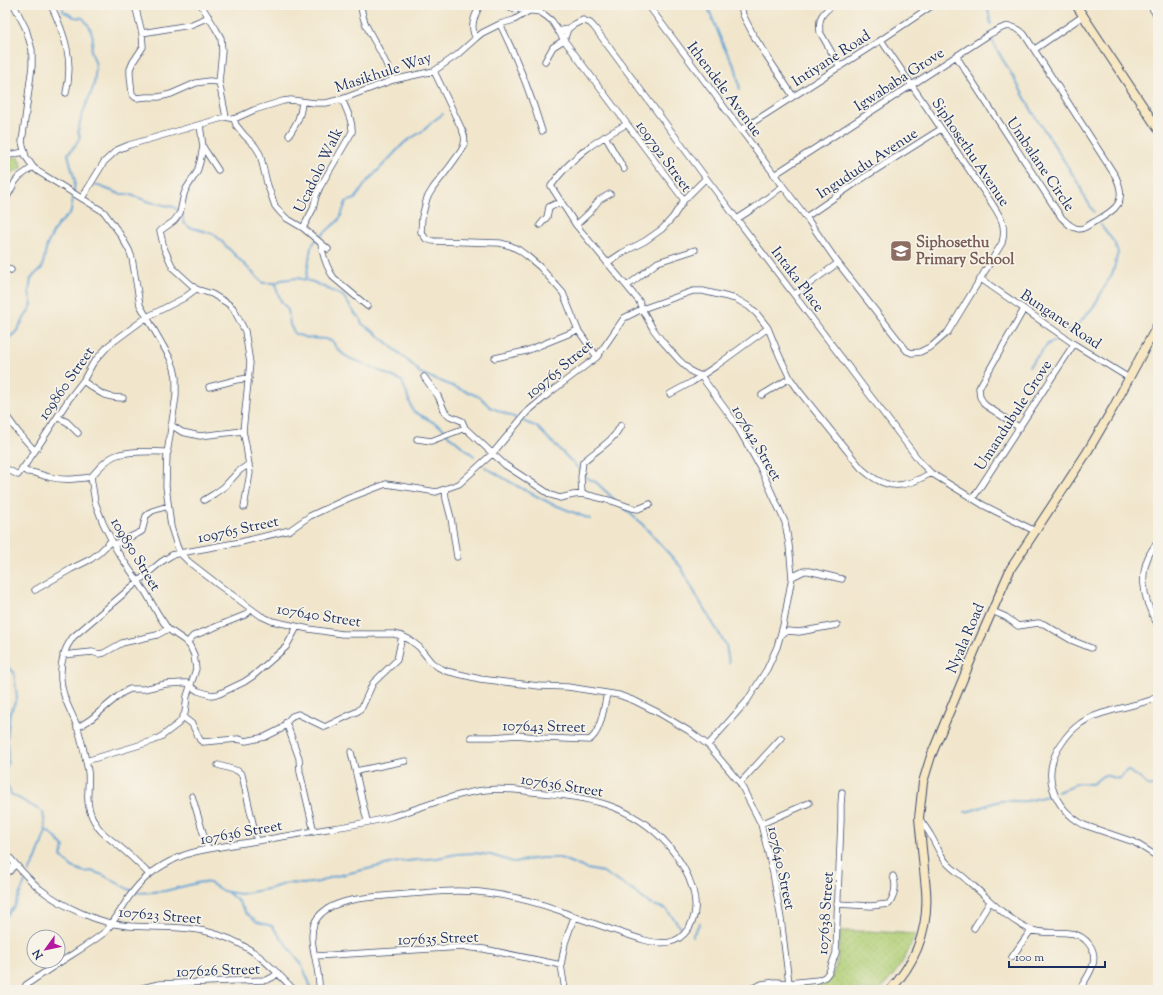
<svg xmlns="http://www.w3.org/2000/svg" width="1163" height="995" font-family="'Sorts Mill Goudy',serif">
  <style>
    .grass { fill: url(#grass-dots); stroke: #667f6a }
    .lines { fill: none; stroke-linecap: round; stroke-linejoin: round }
    .stream { stroke: #60a2d4; stroke-width: 2 }
    .street-casing { stroke: #3b4a6e; stroke-width: 7 }
    .secondary-casing { stroke: #3b4a6e; stroke-width: 10 }
    .street { stroke: #fff; stroke-width: 5.5 }
    .secondary { stroke: #f7e8c3; stroke-width: 8 }
    .labels { text-anchor: middle; stroke-width: 3.5; stroke-linejoin: round; paint-order: stroke }
    .street-label { font-size: 15px; fill: #1b2f5e; stroke: #f7f3e8 }
    .education-label { font-size: 15px; font-weight: bold; fill: #785e54; stroke: #f7f3e8; text-anchor: start }
  </style>
  <defs>
    <pattern id="grass-dots" width="8" height="8" patternUnits="userSpaceOnUse"><rect width="8" height="8" fill="#b0cf76"/><path d="M2 2h.1M6 6h.1" fill="none" stroke="#97b268" stroke-width="1.8" stroke-linecap="round"/></pattern>
  </defs>
  <rect width="100%" height="100%" fill="#f7f3e8"/>
  <filter id="ink" filterUnits="userSpaceOnUse"><feTurbulence type="fractalNoise" baseFrequency=".025" numOctaves="2"/><feDisplacementMap in="SourceGraphic" scale="8" xChannelSelector="R" yChannelSelector="G"/><feConvolveMatrix kernelMatrix="1 2 1 2 8 2 1 2 1" color-interpolation-filters="sRGB"/></filter>
  <filter id="wash" filterUnits="userSpaceOnUse"><feTurbulence type="fractalNoise" baseFrequency=".012" numOctaves="4" result="noise"/><feDisplacementMap in="SourceGraphic" scale="16" xChannelSelector="R" yChannelSelector="G"/><feGaussianBlur stdDeviation="0.9" result="paint"/><feColorMatrix in="noise" values="0 0 0 0 0 0 0 0 0 0 0 0 0 0 0 0 0 1.4 0 .05"/><feComposite in="paint" operator="in"/></filter>
  <g filter="url(#wash)">
    <rect width="100%" height="100%" fill="#f1e6cc"/>
    <path class="grass" d="M 18,157 L 21,162 L 22,168 L 13,172 L 5,180 L 5,159 Z
      M 840,931 L 869,931 L 915,934 C 908,956 896,974 880,990 L 767,990 C 779,989 790,988 801,988 C 806,987 812,988 817,987 C 839,981 840,949 840,931 Z"/>
    <g class="lines">
      <path class="stream" d="M 707,5 L 724,47 L 736,69 L 740,90
        M 987,5 L 991,24
        M 993,41 L 996,48 L 1019,87 L 1036,118 L 1049,137 L 1080,186 L 1083,194 L 1094,212
        M 96,185 L 120,194 L 128,194 L 150,202 L 174,207 L 183,216 L 183,222 L 189,227 L 214,234 L 263,283 L 276,283 L 281,280 L 298,278 L 313,282 L 343,296 L 356,315 L 360,318 L 362,324 L 373,331 L 414,366 L 420,373 L 480,397 L 490,407 L 537,427 L 580,470
        M 306,280 L 311,247 L 316,240 L 338,221 L 341,216 L 346,202 L 355,199 L 366,183 L 404,143 L 424,130 L 432,122 L 443,114
        M 276,283 L 277,291 L 281,301 L 288,310 L 290,325 L 295,334 L 308,338 L 326,339 L 333,342 C 339,355 352,360 365,364
        M 1066,331 L 1075,328 L 1094,306 L 1113,272 L 1118,252 L 1114,242 L 1101,225
        M 5,335 L 9,338 L 16,332 L 32,305 L 29,292 L 31,278 L 42,268 L 47,245 L 56,227 L 71,212 L 75,181 L 68,154 L 77,143 L 80,137 L 78,131 L 81,118 L 94,85 L 96,65 L 91,51 L 93,37 L 89,26 L 83,18 L 74,17 L 63,11 L 63,5
        M 369,366 L 402,381 L 413,411 L 442,427 L 448,435 L 474,456
        M 1029,366 L 1048,344 L 1058,339
        M 485,467 L 517,486 L 550,503 L 590,519
        M 583,473 L 586,477 L 597,483 L 616,501
        M 624,508 L 643,525 L 681,567 L 697,597 L 726,645 L 729,663
        M 5,662 L 9,668 L 14,672 L 17,698 L 10,713 L 7,738 L 8,761 L 5,774 L 8,787 L 11,794 L 43,812 L 46,831 L 52,834 L 64,847 L 61,856 L 72,867 L 85,872 L 91,871 L 103,875 L 128,889 L 140,893 L 165,891 L 201,882 L 210,883 L 223,891 L 240,894 L 268,889 L 288,883 L 303,884 L 319,882 L 332,877 L 398,862 L 437,858 L 457,854 L 474,853 L 491,855 L 516,863 L 525,860 L 541,858 L 560,858 L 587,869 L 603,872 L 632,890 L 650,904 L 666,909 L 681,928
        M 1058,792 L 1078,783 L 1092,784 L 1104,775 L 1120,779 L 1127,770 C 1131,773 1138,776 1141,779 C 1149,786 1146,788 1158,785
        M 965,812 C 978,810 989,803 1001,801 C 1010,800 1019,802 1026,801 C 1034,800 1041,797 1048,796
        M 29,872 L 36,859 L 46,831
        M 227,892 L 239,902 L 246,913 L 257,922 L 272,926 L 301,963 L 309,982 L 311,988
        M 5,917 L 14,907 L 25,882
        M 692,936 L 700,923"/>
    </g>
  </g>
  <g filter="url(#ink)">
    <g class="lines">
      <g class="street-casing">
        <path id="street" d="M 51,5 C 65,35 74,60 66,93
          M 135,5 L 142,33 L 143,47 L 133,62 L 130,69 L 130,75 L 132,94 L 135,97 L 137,98 L 146,97 L 159,97 L 171,94 L 196,83 L 209,81 L 219,82
          M 201,5 L 216,29 L 221,38 L 222,51 L 219,82 L 226,117
          M 361,5 C 362,23 372,36 380,51 C 385,61 389,70 393,80
          M 503,5 L 515,9 L 529,11
          M 648,5 L 806,217 L 838,263 L 903,346 L 907,351 L 912,353 L 920,352 L 932,346 L 948,332 L 1002,243 C 1007,225 1000,216 991,202 L 881,40
          M 741,5 L 743,15 L 755,38 L 793,96
          M 833,5 C 822,13 818,18 820,32 L 840,67
          M 1151,5 L 1153,10 L 1158,17
          M 500,24 C 517,59 531,94 542,131
          M 558,31 L 568,29 L 573,25 L 583,20 L 590,23 L 594,27 L 706,178 L 921,463 L 931,473 L 983,505 L 1035,531
          M 142,33 L 190,25 L 209,17
          M 476,38 C 469,27 475,15 480,5
          M 1035,49 L 1083,16
          M 545,61 L 553,47 L 564,40 L 568,29
          M 434,71 L 463,132 C 466,139 465,145 461,151 L 448,169 L 433,188 L 427,198 L 422,217 L 421,232 L 426,239 L 433,241 L 500,243 L 511,246 L 519,250 L 527,256 L 540,267 L 563,293 L 578,330 L 597,357
          M 234,119 L 236,125 L 244,135 L 255,146 L 260,154 L 267,183 L 275,206 L 280,212 L 286,218 L 303,228 L 328,249
          M 200,125 L 203,147 L 218,170
          M 741,130 L 881,40 L 933,5
          M 289,135 C 297,123 301,116 302,102
          M 605,136 L 624,169
          M 203,147 L 200,162 L 197,172 L 186,189 L 184,194 L 180,213 L 174,221 L 160,231 L 164,248 L 173,268 L 196,289 L 212,294 L 227,303 L 233,308 L 245,331 L 250,363 L 243,431 L 246,445 L 250,473 L 244,507
          M 5,156 L 24,152
          M 33,167 L 39,172 L 104,212 L 120,234 L 129,250 L 132,258 L 140,305 L 170,358 L 174,368 L 176,377 L 176,396 L 167,454 L 166,486 L 171,527 L 177,546 L 180,553 L 189,562 L 220,586 L 261,616 L 272,621 L 309,629 L 342,634 L 394,634 L 402,636 L 410,640 L 419,647 L 431,662 L 438,667 L 446,671 L 480,679 L 539,686 L 568,687 L 619,695 L 635,701 L 659,713 L 689,731 L 708,745 L 740,783 L 761,824 L 773,873 L 781,919 L 789,983
          M 774,175 L 990,34 C 1004,26 1011,22 1024,34 L 1116,177 C 1127,202 1117,209 1096,221 C 1091,223 1085,229 1079,229 C 1071,228 1066,222 1061,217 L 956,56
          M 82,198 L 104,162 L 117,150 L 129,145 L 226,117 L 234,119 L 254,110 L 283,101 L 291,100 L 315,103 L 326,103 L 342,99 L 393,80 L 434,71 L 457,55 L 476,38 L 482,33 L 500,24 L 514,20 L 529,11 L 533,11 L 540,12 L 546,16 L 552,21 L 564,40 L 627,124
          M 684,200 L 706,178
          M 5,201 L 15,182 L 19,177 L 33,167 L 26,157 L 22,142 L 32,66 L 32,50 L 26,29 L 14,5
          M 806,217 L 863,178 L 941,129
          M 737,219 L 754,208 L 779,189 L 783,187
          M 540,225 L 547,217 L 549,207 L 555,204 L 563,205
          M 576,225 L 590,212 L 599,200 L 610,194
          M 303,228 L 313,209 L 316,196 L 320,187 L 352,132 C 353,121 346,109 342,99
          M 321,244 C 323,256 326,267 334,278 L 367,306
          M 607,263 L 622,253 L 645,241 L 662,229 L 673,217 L 684,200 L 627,124 C 595,141 572,156 551,186 L 576,225 L 639,301 L 642,309 L 653,329 L 662,341 L 679,360 L 692,372 L 701,376 L 734,421 L 760,467 L 785,522 L 789,545 L 792,577 L 783,626 L 777,647 L 767,669 L 747,701 L 708,745
          M 5,267 L 11,270
          M 981,279 L 1074,344 L 1129,378
          M 627,286 L 658,262 L 695,250
          M 795,294 L 838,263
          M 495,358 L 526,351 L 578,330
          M 424,377 L 438,396 L 445,412 L 450,416 L 462,421 L 465,428
          M 83,381 C 98,391 103,398 123,398
          M 209,387 L 236,380 L 249,378
          M 670,394 L 692,382 L 716,366 L 768,328
          M 762,395 L 790,378
          M 5,414 L 18,432 L 35,451
          M 57,417 L 67,422 L 78,433
          M 171,425 L 182,432 L 200,436 L 243,431
          M 1020,428 L 985,405 L 980,397 L 979,388 L 1024,309
          M 417,439 L 431,441 L 465,428 L 505,465 L 551,495 L 560,498 L 573,495 L 582,494 L 588,495 L 612,501 L 632,508 L 638,509 L 650,504
          M 5,468 L 18,475 L 35,451 L 69,399 L 83,381 L 93,363 L 109,345 L 147,317 L 184,298 L 196,289
          M 22,468 L 27,472 C 35,471 42,476 49,477 C 63,481 77,479 91,477
          M 445,489 L 446,499 L 451,518 L 457,557
          M 582,494 L 581,477 L 583,462 C 596,450 613,442 621,425
          M 973,498 L 1074,344
          M 204,500 L 214,494 L 224,487 L 239,471 L 249,464
          M 1158,542 C 1136,566 1142,600 1158,625
          M 114,545 C 123,539 133,537 142,531 L 146,516 L 152,511 L 168,506
          M 792,577 L 804,571 L 809,571 L 842,579
          M 35,590 L 71,569 L 91,559 L 99,553 L 111,541
          M 992,611 L 1006,617 L 1018,626 L 1038,623 L 1044,624 L 1071,640 L 1091,648
          M 781,634 L 788,631 L 799,632 L 837,625
          M 187,643 L 193,636 L 245,615 L 251,610
          M 63,655 L 92,652 L 99,654 L 104,653 L 122,643 L 157,635 L 168,629
          M 1158,696 L 1151,700 C 1130,707 1099,711 1081,723 C 1074,728 1067,735 1062,743 C 1040,773 1052,807 1084,825 L 1134,842 L 1158,857
          M 183,717 L 192,724 L 200,740 L 203,742 L 238,739 L 246,741 L 265,737 L 281,729 L 292,716 L 298,714 L 325,727 L 358,711 L 362,707 L 373,683 L 397,660 L 402,636
          M 286,722 L 299,758 L 300,772 L 314,832
          M 77,728 L 91,719 L 122,693 L 130,689 L 144,689 L 166,684 L 183,683 L 187,683 L 193,688 L 198,691 L 211,695 L 219,694 L 244,682 L 253,676 L 286,647 L 297,627
          M 471,737 L 493,737 L 517,735 L 544,738 L 589,740 C 601,734 604,705 607,694
          M 351,752 L 367,821
          M 86,761 L 153,741 L 162,736 L 179,723 L 185,713 L 187,696 L 196,669 L 194,655 L 190,646 L 184,640 L 168,629 L 158,614 L 146,593 L 117,551 L 103,523 L 95,502 L 91,477 C 98,469 107,458 117,455 C 133,450 152,452 168,452
          M 218,765 L 238,771 L 242,775 L 257,841
          M 356,771 L 405,761
          M 740,783 L 781,738
          M 192,796 L 208,849
          M 919,818 C 923,824 928,830 931,836 C 936,844 940,855 946,862 C 953,870 962,875 969,882 C 988,898 1005,918 1029,929 C 1047,938 1074,924 1089,944 C 1101,960 1088,976 1079,990
          M 761,824 L 809,803
          M 5,852 C 16,865 27,878 40,889 C 63,907 100,924 129,926 C 160,928 190,925 219,935 C 253,946 270,965 294,990
          M 5,873 L 10,871 L 15,864
          M 149,874 C 140,865 130,855 120,847 C 112,840 101,834 96,824 C 90,815 87,803 88,792 C 88,785 89,778 88,771 C 85,756 82,740 77,726 C 71,711 62,697 61,680 C 60,665 63,650 73,637 L 161,562 L 172,555 L 180,553 L 241,542 L 290,530 L 310,516 L 349,498 L 386,484 L 413,488 L 436,492 L 459,484 L 493,453 L 527,412 L 552,391 L 597,357 L 624,318 L 642,309 L 693,291 L 703,291 L 736,299 L 748,306 L 757,314 L 768,328 L 779,355 L 790,378 L 799,391 L 861,468 C 886,491 903,489 931,473
          M 837,904 L 871,906 L 889,904 C 895,895 897,886 893,876
          M 974,928 L 990,902
          M 315,956 L 463,947 L 484,949 L 561,965
          M 1012,957 L 1031,930
          M 26,985 C 42,974 57,964 73,954 C 84,947 95,940 105,932 C 115,921 121,909 129,897 C 141,880 153,870 171,861 C 187,852 207,849 225,846 C 255,841 284,837 314,831 C 339,827 365,824 390,817 C 422,808 452,794 485,790 C 500,788 517,790 532,792 C 584,796 633,804 668,845 C 687,868 709,908 684,934 C 674,945 658,944 644,940 C 621,933 598,925 575,917 C 569,915 564,912 558,910 C 536,902 511,896 487,893 C 453,888 418,894 384,896 C 362,898 324,900 314,924 C 307,941 321,970 319,990
          M 134,990 L 159,984 L 230,981 L 267,980 L 273,977 L 278,973
          M 565,990 L 561,965 L 565,943 L 574,917
          M 748,990 L 762,984 L 776,982 L 789,983 L 818,980 L 825,977 L 829,972 L 836,953 L 837,920 L 841,820 L 841,804 L 842,792"/>
      </g>
      <g class="secondary-casing">
        <path id="secondary" d="M 1076,5 L 1158,129
          M 890,990 C 916,962 929,929 926,890 L 919,818 L 923,782 L 931,756 L 975,650 L 1011,568 L 1086,454 L 1113,408 L 1158,324"/>
      </g>
      <use href="#street" class="street"/>
      <use href="#secondary" class="secondary"/>
    </g>
  </g>
  <defs>
    <g id="school-square" transform="scale(1.15)"><rect x="-9" y="-9" width="18" height="18" rx="4" fill="#8d6e63" stroke="#f7f3e8"/><path d="M0-5L7-2L0 1L-7-2ZM-4 1L0 2.5L4 1V4Q0 6-4 4Z" fill="#fff"/></g>
  </defs>
  <g fill-rule="evenodd">
    <use href="#school-square" x="901" y="251"/>
  </g>
  <g class="labels">
    <g class="street-label">
      <text transform="translate(831 58) rotate(-33)" y="5">Intiyane Road</text>
      <text transform="translate(383 72) rotate(-18)" y="5">Masikhule Way</text>
      <text transform="translate(899 79) rotate(-33)" y="5">Igwababa Grove</text>
      <text transform="translate(725 89) rotate(53)" y="5">Ithendele Avenue</text>
      <text transform="translate(971 152) rotate(56)" y="5">Siphosethu Avenue</text>
      <text transform="translate(664 156) rotate(54)" y="5">109792 Street</text>
      <text transform="translate(867 163) rotate(-33)" y="5">Ingududu Avenue</text>
      <text transform="translate(1041 164) rotate(56)" y="5">Umbalane Circle</text>
      <text transform="translate(318 170) rotate(-64)" y="5">Ucadolo Walk</text>
      <text transform="translate(798 279) rotate(53)" y="5">Intaka Place</text>
      <text transform="translate(1061 319) rotate(34)" y="5">Bungane Road</text>
      <text transform="translate(559 369) rotate(-40)" y="5">109765 Street</text>
      <text transform="translate(66 383) rotate(-55)" y="5">109860 Street</text>
      <text transform="translate(1013 415) rotate(-57)" y="5">Umandubule Grove</text>
      <text transform="translate(757 443) rotate(60)" y="5">107642 Street</text>
      <text transform="translate(238 529) rotate(-12)" y="5">109765 Street</text>
      <text transform="translate(136 554) rotate(59)" y="5">109850 Street</text>
      <text transform="translate(319 615) rotate(9)" y="5">107640 Street</text>
      <text transform="translate(965 638) rotate(-67)" y="5">Nyala Road</text>
      <text transform="translate(544 726) rotate(1)" y="5">107643 Street</text>
      <text transform="translate(562 785) rotate(9)" y="5">107636 Street</text>
      <text transform="translate(241 832) rotate(-10)" y="5">107636 Street</text>
      <text transform="translate(782 868) rotate(78)" y="5">107640 Street</text>
      <text transform="translate(825 913) rotate(-86)" y="5">107638 Street</text>
      <text transform="translate(160 915) rotate(5)" y="5">107623 Street</text>
      <text transform="translate(438 938) rotate(-2)" y="5">107635 Street</text>
      <text transform="translate(218 970) rotate(-2)" y="5">107626 Street</text>
    </g>
    <g class="education-label">
      <text x="916" y="247">Siphosethu<tspan x="916" dy="17">Primary School</tspan></text>
    </g>
  </g>
  <rect width="1163" height="995" fill="none" stroke="#f7f3e8" stroke-width="20"/>
  <g transform="translate(46 949) rotate(237)"><circle r="19" fill="#f7f3e8" stroke="#9fa5b1"/>
  <path d="M0-3L7 15L0 10L-7 15Z" fill="#b5179e"/>
  <text y="-6" font-size="11" font-weight="bold" text-anchor="middle" fill="#1b2f5e">N</text>
  </g>
  <path d="M1009 961v6h96v-6" fill="none" stroke="#1b2f5e" stroke-width="2"/>
  <text x="1015" y="961" font-size="12" fill="#1b2f5e" stroke="#f7f3e8" stroke-width="3" paint-order="stroke">100 m</text>
</svg>
